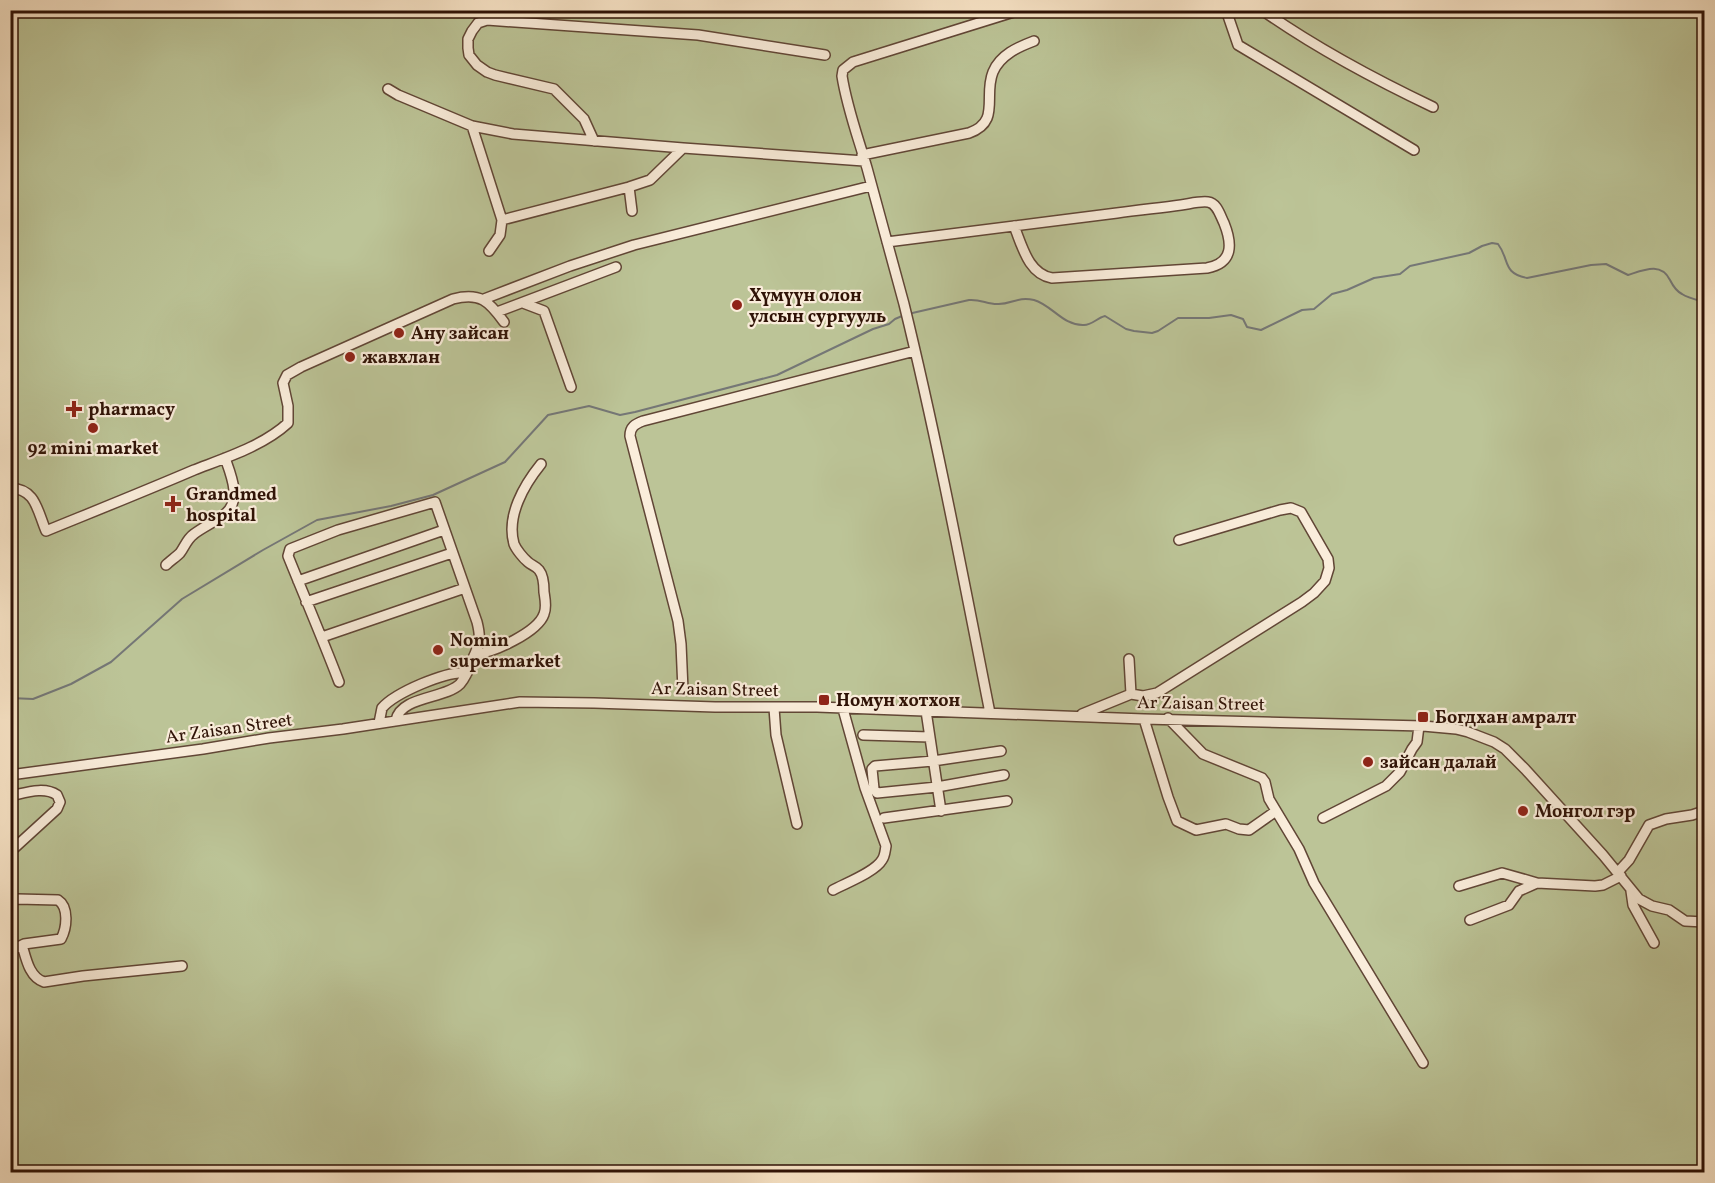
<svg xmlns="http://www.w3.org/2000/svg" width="1715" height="1183" font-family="Vollkorn,serif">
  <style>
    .green { fill: #bcc497; stroke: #766b4e; stroke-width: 1.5 }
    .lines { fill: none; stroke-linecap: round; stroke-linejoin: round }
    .stream { stroke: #757776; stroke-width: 2 }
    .minor-casing { stroke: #614636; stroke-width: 12 }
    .minor { stroke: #faeddb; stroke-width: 9 }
    .poi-dot { fill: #8f2418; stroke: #faeddb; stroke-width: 2 }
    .labels { text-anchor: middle; stroke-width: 4.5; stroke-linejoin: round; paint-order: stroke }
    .poi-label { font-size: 18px; font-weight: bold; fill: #2f1206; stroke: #faeddb; text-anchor: start }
    .street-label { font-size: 18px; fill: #2f1206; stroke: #faeddb }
  </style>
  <rect width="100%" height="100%" fill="#f8e4c7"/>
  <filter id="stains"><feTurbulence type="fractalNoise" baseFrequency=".00333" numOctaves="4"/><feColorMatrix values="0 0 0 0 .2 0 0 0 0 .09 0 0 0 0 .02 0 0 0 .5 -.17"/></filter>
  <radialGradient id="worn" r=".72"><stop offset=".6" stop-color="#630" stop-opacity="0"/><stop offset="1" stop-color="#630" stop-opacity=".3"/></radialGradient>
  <path class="green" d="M 10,11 L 1704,11 L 1704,1172 L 11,1172 Z"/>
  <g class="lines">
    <path class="stream" d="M 908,314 L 969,300 C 980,299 987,304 997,304 C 1011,305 1017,296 1034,300 C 1052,305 1063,326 1084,325 C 1092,325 1097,318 1105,316 L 1126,329 L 1134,331 L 1152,333 L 1158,331 L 1178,318 L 1209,318 L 1231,315 L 1243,319 L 1247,327 L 1261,330 L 1302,310 L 1314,309 L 1332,294 L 1347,290 L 1374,278 L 1400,274 L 1410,266 L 1469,253 L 1482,246 L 1492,243 L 1498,244 C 1510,260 1502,273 1527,278 L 1591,265 L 1606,264 L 1628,275 C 1644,270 1661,262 1670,280 C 1673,286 1676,291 1682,294 C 1688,298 1697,300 1704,302
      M 10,698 L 33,699 L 71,684 L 111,662 L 182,599 L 263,550 L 317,520 L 391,506 L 433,495 L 505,462 L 548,415 L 589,406 L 620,415 L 635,412 L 777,375 L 873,329 L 889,324 L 895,319 L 902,316"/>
    <g class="minor-casing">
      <path id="minor" d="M 1226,10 L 1238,45 L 1414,150
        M 1262,10 C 1316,48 1374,79 1433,107
        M 388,89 L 398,95 L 472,126 L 513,134 L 683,148 L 864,161
        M 472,126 L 502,220 L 629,187 L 650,180 L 683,148
        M 594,141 L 584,119 L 554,89 L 495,75 L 487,72 L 477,65 L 469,55 L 468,48 L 468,39 L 472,31 L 478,23 L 487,20 L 698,35 L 825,55
        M 862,155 L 969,133 C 1001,122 983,96 993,72 C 1000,55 1018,47 1034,41
        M 629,187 L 632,211
        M 887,242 C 964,232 1041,222 1117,213 C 1138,210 1159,208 1181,205 C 1189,204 1199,201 1208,202 C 1217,203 1220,215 1224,223 C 1232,243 1234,263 1207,268 L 1052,278 C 1028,274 1022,245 1014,226
        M 489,251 L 500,235 L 502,220
        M 484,299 L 570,266 L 634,245 L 871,186
        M 523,303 L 544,311 L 571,387
        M 497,312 L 616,267
        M 10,488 C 36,489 37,510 46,531 C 95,511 145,491 194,470 C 225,458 263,446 288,423 L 288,406 L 283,383 L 287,375 L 301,367 L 453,299 C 480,292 489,301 504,322
        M 166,565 C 170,561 176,557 180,553 C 185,546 187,539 194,534 C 203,527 215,522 225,514 C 242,500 231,475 225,458
        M 298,581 L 444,530
        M 306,602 L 452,553
        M 322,637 L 465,588
        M 475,654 C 493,653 538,632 544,614 C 547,607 545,599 544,592 C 544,585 543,575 539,570 C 536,566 531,565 528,562 C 523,558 516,549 514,544 C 506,516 524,485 541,464
        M 339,682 C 323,640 305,598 288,556 L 290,549 L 338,530 L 435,502 L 477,622 C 481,638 480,643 473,658 C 470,667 466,677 460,684 C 445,699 401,696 396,720
        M 683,690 L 681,644 L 678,621 L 630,436 C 630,427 635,424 643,421 L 915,351
        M 1131,694 L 1143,696 L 1157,693 L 1302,602 L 1314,593 L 1325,581 L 1329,568 L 1328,559 L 1301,512 L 1291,508 L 1280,510 L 1179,540
        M 774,708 L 776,735 L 797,824
        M 926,711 L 941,811
        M 990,713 C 963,576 937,439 904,304 C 892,259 879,213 867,168 C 858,137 847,108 842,76 L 843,70 L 853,62 L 1020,10
        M 1082,714 L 1131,694 L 1129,659
        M 1168,718 L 1203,754 L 1262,778 L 1265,782 L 1269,799 L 1299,849 L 1314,883 L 1423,1063
        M 1144,719 L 1168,797 L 1177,821 L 1196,830 L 1226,824 L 1239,829 L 1249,830 L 1276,811
        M 379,723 L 382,708 C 395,693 447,670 467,673
        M 863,735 L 930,737
        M 1001,751 L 933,761 L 875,766 L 872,769 L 874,789 L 877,793 L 937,787 L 1004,775
        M 10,775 L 203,749 L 269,738 L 343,729 L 520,702 L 594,703 L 715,707 L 817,707 L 1144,719 L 1423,726 L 1456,729 L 1468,732 L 1494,742 L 1505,749 L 1525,769 L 1603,855 L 1639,899 L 1652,906 L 1669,910 L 1685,921 L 1704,922
        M 10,796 C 25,793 44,786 57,795 L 60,802 L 57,809 L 10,852
        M 884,818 L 1007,801
        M 1323,818 L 1386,786 L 1400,772 L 1412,749 L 1417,742 L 1419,726
        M 1618,872 L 1629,860 L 1649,825 L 1666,819 L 1692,815 L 1704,811
        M 1459,886 L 1502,873 L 1537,883 L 1595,886 L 1603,885 L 1621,876
        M 833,890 C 846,883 875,872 882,860 C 885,856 885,851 886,846 L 865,788 L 843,709
        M 1631,891 L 1633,905 L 1654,943
        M 10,900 L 17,899 L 58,900 C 69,907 67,928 61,939 L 24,944 L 10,951
        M 1470,920 L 1509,905 L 1519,891 L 1537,883
        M 22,945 C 26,958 29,977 44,982 L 83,976 L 182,966"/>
    </g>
    <use href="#minor" class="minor"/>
  </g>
  <g class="poi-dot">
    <circle cx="737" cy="305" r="6"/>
    <circle cx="399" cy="333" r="6"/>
    <circle cx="350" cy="357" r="6"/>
    <path d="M71 400h6v6h6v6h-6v6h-6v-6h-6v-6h6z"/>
    <circle cx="93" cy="428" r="6"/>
    <path d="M170 495h6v6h6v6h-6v6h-6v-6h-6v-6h6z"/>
    <circle cx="438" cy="650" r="6"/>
    <rect x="818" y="694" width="12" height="12" rx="3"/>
    <rect x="1417" y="711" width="12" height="12" rx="3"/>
    <circle cx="1368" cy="762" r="6"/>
    <circle cx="1523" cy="811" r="6"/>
  </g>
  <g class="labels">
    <g class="poi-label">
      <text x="749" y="301">Хүмүүн олон<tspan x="749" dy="21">улсын сургууль</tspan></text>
      <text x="411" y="339">Ану зайсан</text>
      <text x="362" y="363">жавхлан</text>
      <text x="88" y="415">pharmacy</text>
      <text x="93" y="454" text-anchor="middle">92 mini market</text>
      <text x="186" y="500">Grandmed<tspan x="186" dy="21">hospital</tspan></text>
      <text x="450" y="646">Nomin<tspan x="450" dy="21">supermarket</tspan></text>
      <text x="836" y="706">Номун хотхон</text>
      <text x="1435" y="723">Богдхан амралт</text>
      <text x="1380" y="768">зайсан далай</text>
      <text x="1535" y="817">Монгол гэр</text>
    </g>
    <g class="street-label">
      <text transform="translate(715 689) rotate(1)" y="6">Ar Zaisan Street</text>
      <text transform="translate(1201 703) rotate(1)" y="6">Ar Zaisan Street</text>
      <text transform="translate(229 728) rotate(-8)" y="6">Ar Zaisan Street</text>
    </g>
  </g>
  <rect width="1715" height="1183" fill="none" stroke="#f8e4c7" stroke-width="36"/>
  <rect x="12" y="12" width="1691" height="1159" fill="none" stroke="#2f1206" stroke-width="3"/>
  <rect x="18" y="18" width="1679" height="1147" fill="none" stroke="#2f1206" stroke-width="1.5"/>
  <rect width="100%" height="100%" filter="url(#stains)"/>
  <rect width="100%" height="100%" fill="url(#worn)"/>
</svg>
